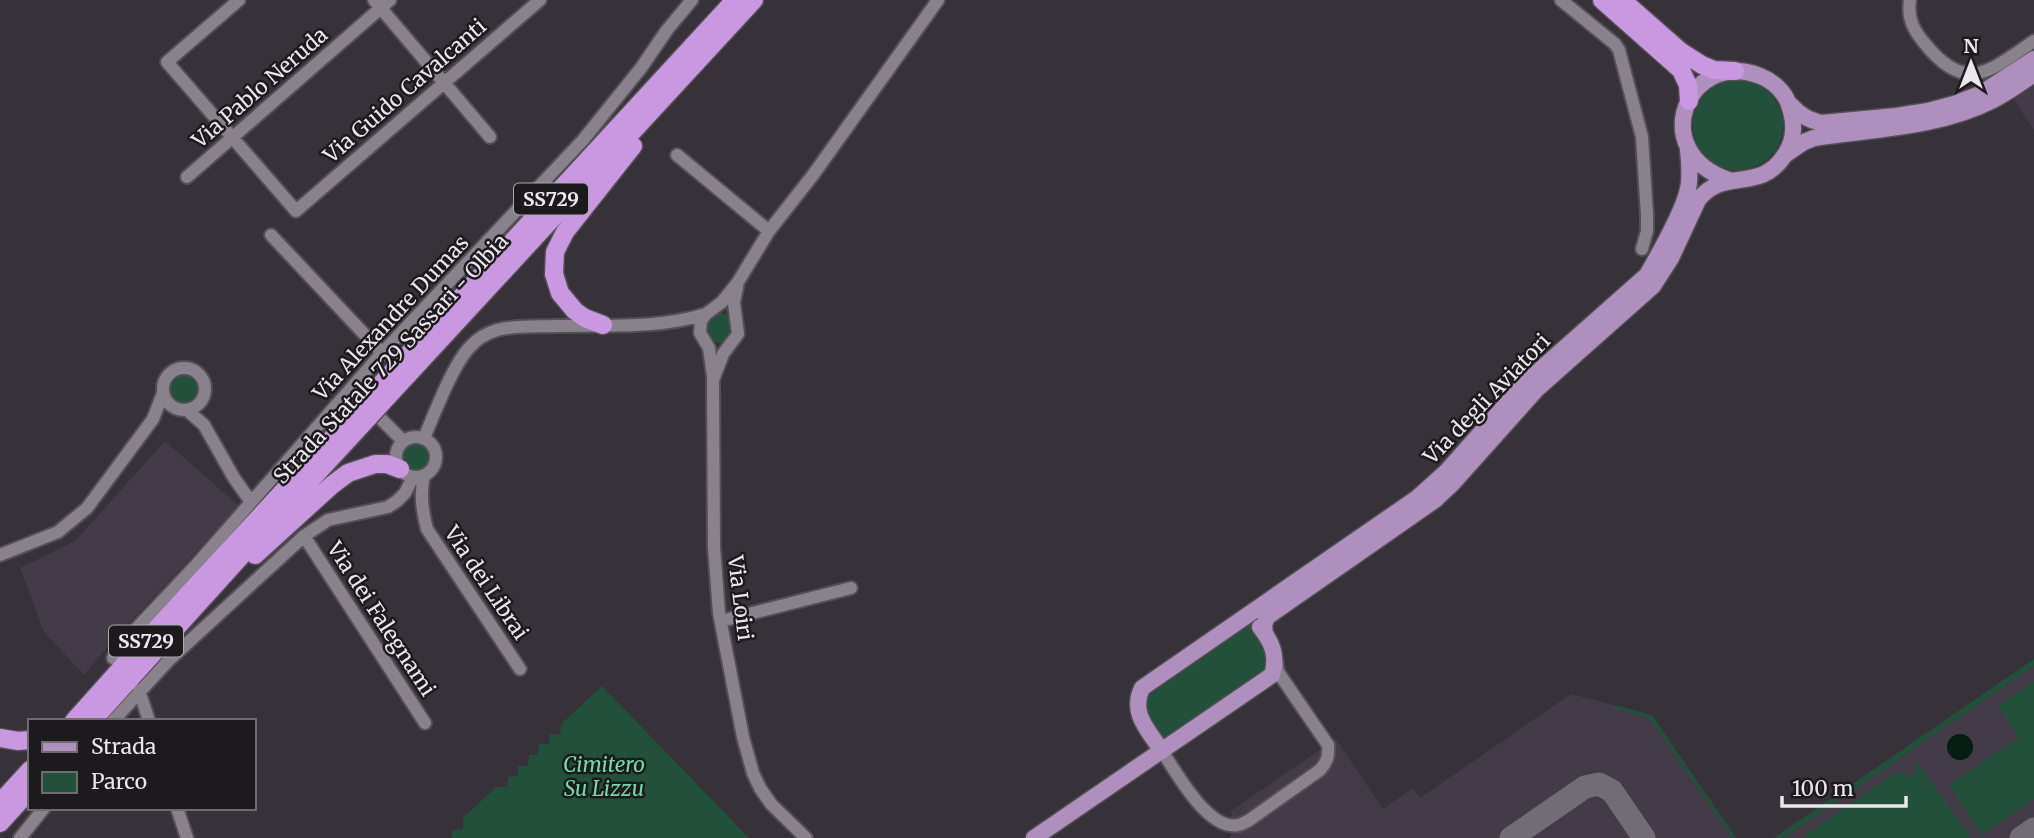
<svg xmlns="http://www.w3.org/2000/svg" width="2034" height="838" font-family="Merriweather,serif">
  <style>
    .built { fill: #433b47 }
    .green { fill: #22503a }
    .water { fill: #051d12 }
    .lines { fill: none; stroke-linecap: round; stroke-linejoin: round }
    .taxiway { stroke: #726c74; stroke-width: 23 }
    .minor-casing { stroke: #534f55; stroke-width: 16 }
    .major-casing { stroke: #534f55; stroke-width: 19 }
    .highway-casing { stroke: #534f55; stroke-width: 21 }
    .minor { stroke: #89828c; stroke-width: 12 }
    .major { stroke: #af8fbe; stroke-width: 16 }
    .highway { stroke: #c998e0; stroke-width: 18 }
    .highway-bridge-casing { stroke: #534f55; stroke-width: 21; stroke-linecap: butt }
    .highway-bridge { stroke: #c998e0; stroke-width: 18 }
    .labels { text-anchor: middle; stroke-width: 5; stroke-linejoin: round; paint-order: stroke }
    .shield { fill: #1d1a1e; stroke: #adaaaf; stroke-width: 2 }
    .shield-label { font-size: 19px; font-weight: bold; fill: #ebe7ed }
    .street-label { font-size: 21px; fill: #ebe7ed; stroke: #1d1a1e }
    .park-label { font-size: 21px; font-style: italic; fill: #70dba7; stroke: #1d1a1e }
  </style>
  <rect width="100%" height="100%" fill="#373139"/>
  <path class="built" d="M 2034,49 L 2034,130 L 1997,75 Z
    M 165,441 L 239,506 L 113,640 L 84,675 L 44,632 L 20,568 L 75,541 Z
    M 2034,659 L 2034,838 L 1774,838 Z
    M 1571,694 L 1652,715 L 1736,838 L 1231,838 L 1232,810 L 1336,739 L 1383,809 L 1413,788 L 1420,798 Z"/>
  <path class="green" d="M1693 125a45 45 0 1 1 90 0a45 45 0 1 1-90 0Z
    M704 328a15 15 0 1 1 30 0a15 15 0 1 1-30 0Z
    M169 389a15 15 0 1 1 30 0a15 15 0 1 1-30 0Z
    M401 457a15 15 0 1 1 30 0a15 15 0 1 1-30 0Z
    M 1245,624 L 1254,626 C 1263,641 1275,657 1263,674 L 1173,737 L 1163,740 L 1144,713 L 1146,691 Z
    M 2034,659 L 2034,666 L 1784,838 L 1774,838 Z
    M 2034,681 L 2034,799 L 1982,835 L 1949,785 L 2019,737 L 1998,706 Z
    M 602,686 L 749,838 L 452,838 L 452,830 L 463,829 L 463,818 L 496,787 L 507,787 L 508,777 L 518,776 L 518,766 L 528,766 L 529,755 L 538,755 L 539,744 L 549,744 L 550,734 L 560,735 L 561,724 Z
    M 1614,705 L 1652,715 L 1736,838 L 1732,838 L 1653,724 L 1646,717 L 1614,708 Z
    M 1916,760 L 1971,838 L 1801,838 L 1890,776 L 1902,773 L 1911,777 L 1915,774 Z"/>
  <path class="water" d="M1947 747a13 13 0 1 1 26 0a13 13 0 1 1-26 0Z"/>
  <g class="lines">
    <path class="taxiway" d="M 1511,838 L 1585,787 L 1599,784 L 1612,791 L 1644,838
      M 2021,838 L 2034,829"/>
    <g class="minor-casing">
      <path id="minor" d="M 239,0 L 167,62 L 296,211 L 540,0
        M 374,0 L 490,137
        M 1561,0 L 1615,44 L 1619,50 L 1642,137 L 1647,215 L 1647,231 L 1642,249
        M 1910,0 C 1907,19 1914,31 1926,45 C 1967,95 1991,70 2034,41
        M 677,155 L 769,231
        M 187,177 L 390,0
        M 271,235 L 382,353
        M 738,282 L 734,303 L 738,334 L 723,354 L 713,380 L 714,547 L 719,613 L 743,737 L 753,773 L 760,788 L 771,804 L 806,838
        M163 389a21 21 0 1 1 42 0a21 21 0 1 1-42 0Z
        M 713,376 L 709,348 L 700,333 L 701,321 L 706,314 L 722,302 L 738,282 L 769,231 L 813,175 L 938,0
        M 187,410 L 204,425 L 234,478 L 251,502
        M 381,419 L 403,441
        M396 457a20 20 0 1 1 40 0a20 20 0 1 1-40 0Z
        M 424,438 C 434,415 453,364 470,347 C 477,339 487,333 497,330 C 516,325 537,327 556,326 C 606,325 658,329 706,314
        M 424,475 C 420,494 422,510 427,529 L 520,669
        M 304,536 L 425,723
        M 0,555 L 58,532 L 87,508 L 153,419 L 163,393
        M 721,621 L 851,588
        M 113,658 L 121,649 L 132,633 L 197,564 L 382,353 L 583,140 L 641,68 L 667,30 L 692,0
        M 139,690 L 149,721
        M 113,721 L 169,660 L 304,536 L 328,520 L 388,507 L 397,501 L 405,493 L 413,477
        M 1162,751 C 1176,772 1208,831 1238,825 C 1241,825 1245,822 1248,821 L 1320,770 C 1327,762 1329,756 1328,745 L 1278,672 L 1276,659
        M 177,808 L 187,838
        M 20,838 L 44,808"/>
    </g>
    <g class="major-casing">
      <path id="major" d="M 1791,105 C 1800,115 1808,120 1822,123 L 1896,116 L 1928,111 L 1954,104 L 1980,94 L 2034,59
        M 1785,155 L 1804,142 L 1814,138 C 1873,129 1938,128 1993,100 C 2007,93 2021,83 2034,74
        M 1265,634 L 1264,625 L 1267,617 L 1435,500 L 1453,483 L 1537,389 L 1653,286 L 1671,258 L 1698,200 C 1725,166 1759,194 1784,156 C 1795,141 1795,122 1789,105 C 1785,92 1773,81 1760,76 C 1688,48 1645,152 1729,180
        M 1162,751 C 1148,730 1130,713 1142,688 L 1417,498 L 1446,472 L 1525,383 L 1647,275 C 1659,254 1683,213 1688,189 C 1691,176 1689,162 1688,149
        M 1034,838 L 1272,675 C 1278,656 1272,642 1260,627"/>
    </g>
    <g class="highway-casing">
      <path id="highway" d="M 1602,0 L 1681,70 L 1688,85 L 1689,101
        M 1622,0 L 1680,51 L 1702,65 L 1714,70 L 1735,71
        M 603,325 L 585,318 L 575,311 L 560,293 L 554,274 L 555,252 L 565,232 L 633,146
        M 368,398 L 735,0
        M 380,405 L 754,0
        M 255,555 L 332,485 L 348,473 L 375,464 L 387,464 L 400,469
        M 74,721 L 158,627 L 359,409
        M 92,721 L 271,523 L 369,417
        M 0,738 L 18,741 L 30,740
        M 0,803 L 30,770
        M 0,823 L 30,790"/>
    </g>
    <use href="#minor" class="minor"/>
    <use href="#major" class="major"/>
    <use href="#highway" class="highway"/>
    <g class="highway-bridge-casing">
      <path id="highway-bridge" d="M 359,409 L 368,398
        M 369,417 L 380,405"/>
    </g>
    <use href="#highway-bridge" class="highway-bridge"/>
  </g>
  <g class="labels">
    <g class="shield">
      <rect x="514" y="183.5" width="74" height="31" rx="5"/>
      <rect x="109" y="625.5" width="74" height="31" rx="5"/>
    </g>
    <g class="shield-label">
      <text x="551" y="206">SS729</text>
      <text x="146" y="648">SS729</text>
    </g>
    <g class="street-label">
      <text transform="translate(260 88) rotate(-41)" y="7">Via Pablo Neruda</text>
      <text transform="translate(405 91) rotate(-41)" y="7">Via Guido Cavalcanti</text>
      <text transform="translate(391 318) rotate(-47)" y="7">Via Alexandre Dumas</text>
      <text transform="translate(391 359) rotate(-47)" y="7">Strada Statale 729 Sassari - Olbia</text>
      <text transform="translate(1487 399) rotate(-46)" y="7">Via degli Aviatori</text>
      <text transform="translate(486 583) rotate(56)" y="7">Via dei Librai</text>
      <text transform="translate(740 598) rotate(83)" y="7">Via Loiri</text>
      <text transform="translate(381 619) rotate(57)" y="7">Via dei Falegnami</text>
    </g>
    <g class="park-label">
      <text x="604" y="772">Cimitero<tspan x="604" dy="24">Su Lizzu</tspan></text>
    </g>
  </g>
  <rect x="28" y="719" width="228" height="91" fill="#1d1a1e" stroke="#6f6c71" stroke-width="2"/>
  <rect x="42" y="742" width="35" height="10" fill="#af8fbe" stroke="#6f6c71" stroke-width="2"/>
  <text x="91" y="754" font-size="21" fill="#ebe7ed">Strada</text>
  <rect x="42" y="772" width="35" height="21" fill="#22503a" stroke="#6f6c71" stroke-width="2"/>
  <text x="91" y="789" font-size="21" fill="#ebe7ed">Parco</text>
  <g transform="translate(1971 63)" stroke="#1d1a1e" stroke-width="5" paint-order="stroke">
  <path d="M0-5L12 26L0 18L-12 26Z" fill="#ebe7ed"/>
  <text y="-10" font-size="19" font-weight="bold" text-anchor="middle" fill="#ebe7ed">N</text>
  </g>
  <path d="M1782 796v10h124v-10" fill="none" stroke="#ebe7ed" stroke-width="3.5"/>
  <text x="1792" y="796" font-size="21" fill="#ebe7ed" stroke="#1d1a1e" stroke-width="5" paint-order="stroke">100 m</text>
</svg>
